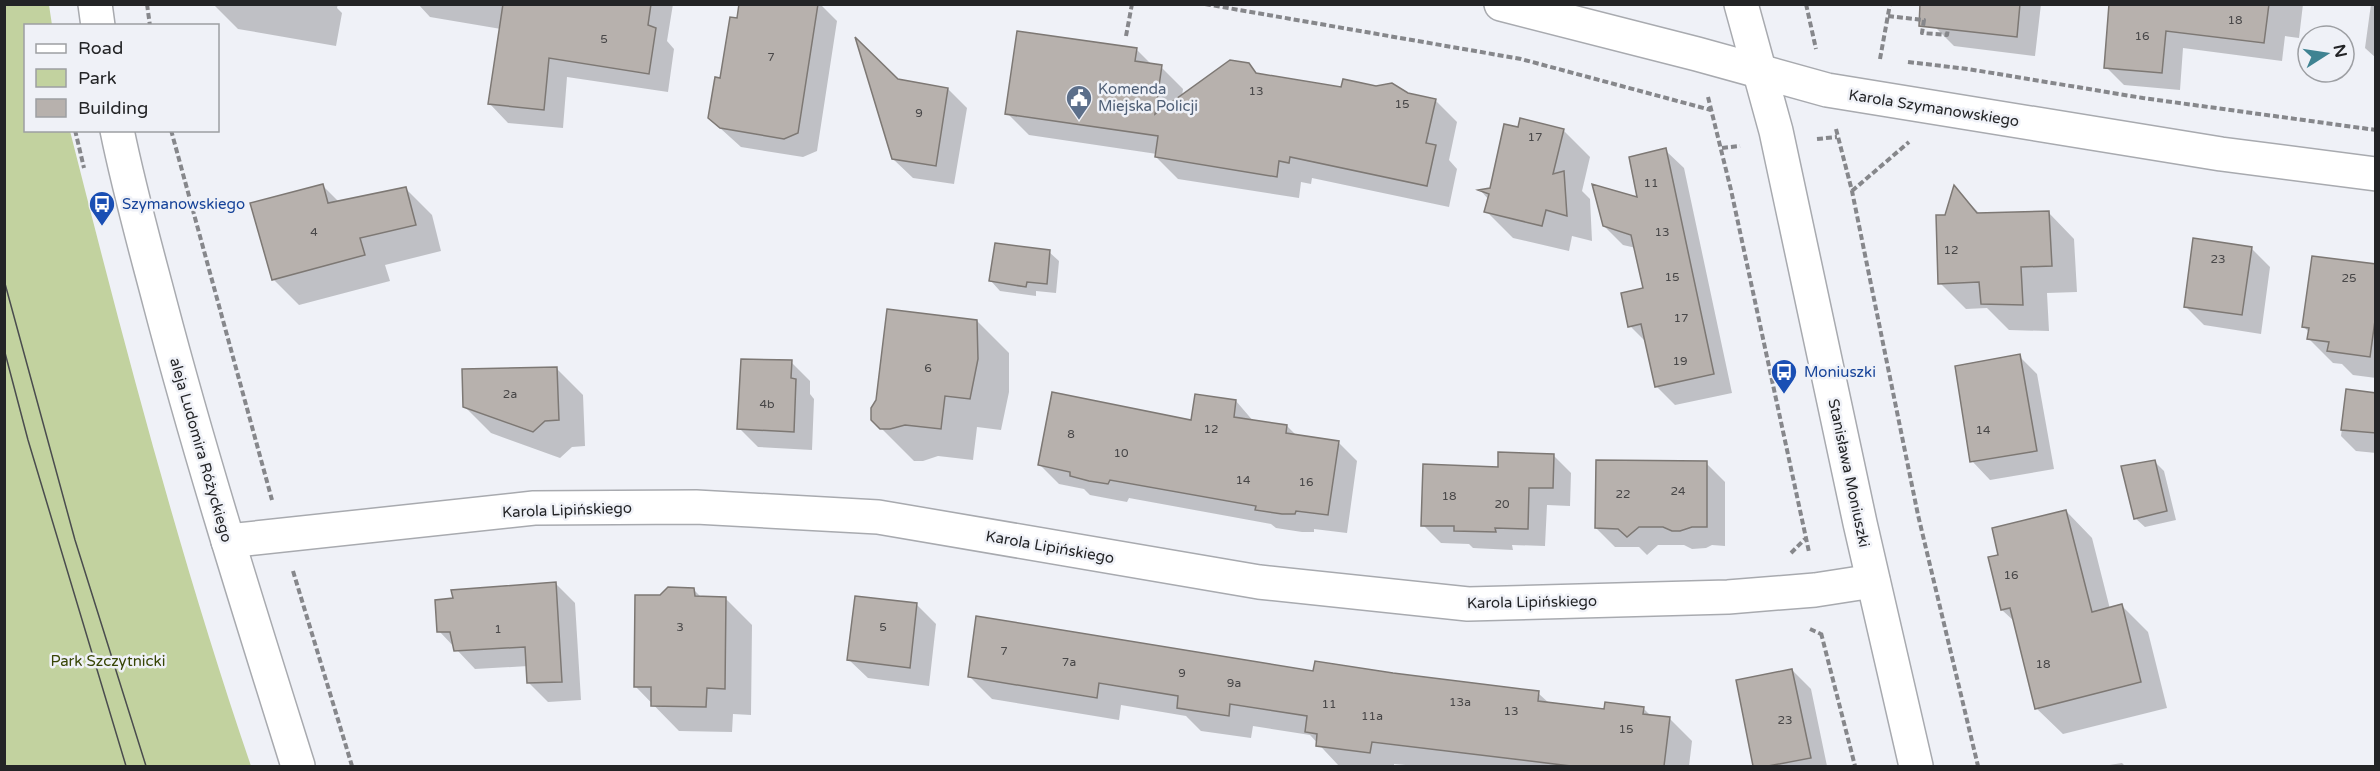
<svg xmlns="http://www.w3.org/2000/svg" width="2380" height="771" font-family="'Varela Round',sans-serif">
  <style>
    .green { fill: #c2d29f }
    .shadow { fill: #0003 }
    .building { fill: #b7b1ad; stroke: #7d7874; stroke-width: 1.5 }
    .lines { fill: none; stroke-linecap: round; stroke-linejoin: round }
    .minor-casing { stroke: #a8aaaf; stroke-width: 36 }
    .tertiary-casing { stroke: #a8aaaf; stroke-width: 36 }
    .path { stroke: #86878b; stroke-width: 4; stroke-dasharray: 6 3; stroke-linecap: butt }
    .minor { stroke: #fff; stroke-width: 33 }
    .tertiary { stroke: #fff; stroke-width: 33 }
    .tram { stroke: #4a4c4e; stroke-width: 1.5 }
    .labels { text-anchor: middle; stroke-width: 5; stroke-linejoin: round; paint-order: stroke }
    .number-label { font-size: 12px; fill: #484748 }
    .service-label { font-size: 15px; fill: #4e5e75; stroke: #eff1f7; text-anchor: start }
    .street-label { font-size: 15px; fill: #232426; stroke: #eff1f7 }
    .transit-label { font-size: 15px; fill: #164399; stroke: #eff1f7; text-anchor: start }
    .park-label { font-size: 15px; fill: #374505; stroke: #eff1f7 }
  </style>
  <rect width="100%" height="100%" fill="#eff1f7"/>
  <path class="green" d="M 4,5 L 49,5 L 52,25 L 26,26 L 26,130 L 70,131 C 124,344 180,558 251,766 L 5,766 Z"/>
  <path class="shadow" d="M 213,4 L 338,4 L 337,8 L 342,13 L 336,46 L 238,29 Z
    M 418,4 L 673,4 L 667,41 L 674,49 L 668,92 L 567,77 L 563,128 L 508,123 L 489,103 L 501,29 L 430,17 Z
    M 741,4 L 820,4 L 837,21 L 817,151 L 803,157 L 741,147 L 709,118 Z
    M 1935,4 L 2041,4 L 2035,56 L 1954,46 L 1935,27 Z
    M 2111,4 L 2303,4 L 2299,38 L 2285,36 L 2282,61 L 2183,48 L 2180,90 L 2124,85 L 2106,67 Z
    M 2371,4 L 2376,4 L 2376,58 L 2365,48 Z
    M 1136,49 L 1152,65 L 1161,67 L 1183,89 L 1182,96 L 1248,65 L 1258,74 L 1342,89 L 1407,94 L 1435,100 L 1457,122 L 1449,160 L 1457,169 L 1449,207 L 1312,178 L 1311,184 L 1301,182 L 1299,198 L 1178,179 L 1156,157 L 1157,154 L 1029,135 L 1007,113 Z
    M 948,89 L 967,108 L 954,184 L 913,178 L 893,159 Z
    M 1519,129 L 1564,131 L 1590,157 L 1582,191 L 1590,199 L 1592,241 L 1572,236 L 1569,251 L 1513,238 L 1486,211 L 1489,200 L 1481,191 L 1491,189 Z
    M 1665,150 L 1684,168 L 1732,393 L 1675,405 L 1656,386 L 1647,343 L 1630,326 L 1645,289 L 1636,248 L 1623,245 L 1604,226 L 1639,199 Z
    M 323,186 L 339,202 L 406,189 L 432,215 L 441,251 L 385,265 L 390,281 L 299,305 L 273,279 Z
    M 1954,188 L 1981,215 L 2048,212 L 2074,239 L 2077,292 L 2047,293 L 2049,331 L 2009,330 L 1987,308 L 1966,309 L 1940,283 Z
    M 2251,248 L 2270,267 L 2261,334 L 2204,325 L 2185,306 Z
    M 1049,252 L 1059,261 L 1056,293 L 1036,291 L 1036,296 L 1000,291 L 991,281 Z
    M 2376,266 L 2376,378 L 2353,375 L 2342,364 L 2333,363 L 2309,339 L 2310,333 L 2304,327 Z
    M 977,321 L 1009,353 L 1009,392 L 1001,430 L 977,427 L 973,460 L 938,456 L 923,461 L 914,461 L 872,419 Z
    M 2019,356 L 2037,374 L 2054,469 L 1990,480 L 1972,461 Z
    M 791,362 L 810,381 L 810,394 L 814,399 L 812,450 L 758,447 L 739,428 Z
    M 557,369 L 583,395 L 585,446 L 572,447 L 560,458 L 491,433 L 464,406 Z
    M 2347,391 L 2376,395 L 2376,453 L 2356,451 L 2341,436 Z
    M 1236,401 L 1254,422 L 1287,426 L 1297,436 L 1338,442 L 1357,461 L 1347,533 L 1314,529 L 1314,532 L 1302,532 L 1276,528 L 1271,524 L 1129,498 L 1127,502 L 1090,495 L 1084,489 L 1059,484 L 1040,465 L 1192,422 Z
    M 1553,455 L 1571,473 L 1570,506 L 1547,505 L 1545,546 L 1512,545 L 1513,550 L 1473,548 L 1469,544 L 1441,543 L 1423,525 L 1500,468 Z
    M 2154,461 L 2164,471 L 2176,520 L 2145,527 L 2135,518 Z
    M 1706,463 L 1725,482 L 1725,546 L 1712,545 L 1706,548 L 1692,549 L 1684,545 L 1658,545 L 1647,555 L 1639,547 L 1615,547 L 1596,528 Z
    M 2066,511 L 2092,538 L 2110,609 L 2122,606 L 2148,632 L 2167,708 L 2063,734 L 2036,708 L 2015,622 L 2002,610 L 2000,556 Z
    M 556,584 L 575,603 L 581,700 L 548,702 L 529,683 L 528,666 L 475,669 L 439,631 Z
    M 693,589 L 702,598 L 726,599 L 752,625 L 751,715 L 733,714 L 732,732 L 679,731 L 635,686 L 660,597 Z
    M 917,605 L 936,624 L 929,686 L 868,678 L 848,659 Z
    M 1792,670 L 1811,689 L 1827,766 L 1755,766 L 1737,681 Z
    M 1315,673 L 1538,693 L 1550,704 L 1605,711 L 1643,708 L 1652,717 L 1669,718 L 1692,741 L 1689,766 L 1417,766 L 1394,764 L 1394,766 L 1339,766 L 1310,735 L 1253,726 L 1251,738 L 1201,731 L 1186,716 L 1121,705 L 1119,720 L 992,699 L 969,676 Z
    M 2122,763 L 2125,766 L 2103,766 Z"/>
  <path class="building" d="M 503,4 L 651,4 L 648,25 L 656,28 L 649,74 L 549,58 L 544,110 L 488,104 Z
    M 739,4 L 818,4 L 798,133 L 784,139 L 720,128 L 708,118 L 715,77 L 720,78 L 730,17 L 737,18 Z
    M 1920,4 L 2020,4 L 2017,37 L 1919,26 Z
    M 2109,4 L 2269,4 L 2264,43 L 2166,31 L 2162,73 L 2104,68 Z
    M 1017,31 L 1137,48 L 1135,61 L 1162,65 L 1155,114 L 1230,60 L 1249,63 L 1256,73 L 1341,87 L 1343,79 L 1376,86 L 1392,83 L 1408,93 L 1436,99 L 1426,143 L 1436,145 L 1427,186 L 1290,157 L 1289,163 L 1279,161 L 1277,177 L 1155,157 L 1158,136 L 1005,114 Z
    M 855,37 L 898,79 L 948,88 L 936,166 L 892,159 Z
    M 1520,118 L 1564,129 L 1553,174 L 1564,171 L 1567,216 L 1546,210 L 1542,226 L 1484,212 L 1489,194 L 1478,190 L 1490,188 L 1504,124 L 1518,127 Z
    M 1666,148 L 1714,374 L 1655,387 L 1641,324 L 1628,327 L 1621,293 L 1643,288 L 1631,235 L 1603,226 L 1592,184 L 1637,197 L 1629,157 Z
    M 323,184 L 328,203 L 406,187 L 416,225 L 360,238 L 365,255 L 272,280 L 250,203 Z
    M 1954,185 L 1977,213 L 2049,211 L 2052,266 L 2021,267 L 2023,305 L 1981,304 L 1979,282 L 1938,284 L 1936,215 L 1945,215 Z
    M 2193,238 L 2252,247 L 2242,315 L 2184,307 Z
    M 995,243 L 1050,250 L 1047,284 L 1027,282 L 1026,287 L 989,281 Z
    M 2312,256 L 2376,264 L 2376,313 L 2370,357 L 2327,351 L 2329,342 L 2307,339 L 2309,328 L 2302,327 Z
    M 887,309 L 977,320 L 978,359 L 970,399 L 945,396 L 941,429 L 905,425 L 890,429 L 880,429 L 871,420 L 871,408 L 876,400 Z
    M 2020,354 L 2037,451 L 1970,462 L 1955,366 Z
    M 741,359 L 792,360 L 791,378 L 796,379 L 794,432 L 737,429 Z
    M 557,367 L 559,420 L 545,421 L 533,432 L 463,407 L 462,369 Z
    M 2346,389 L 2376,393 L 2376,433 L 2341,430 Z
    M 1052,392 L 1191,420 L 1195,394 L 1236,400 L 1234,417 L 1287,425 L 1286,433 L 1339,441 L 1328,515 L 1296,511 L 1295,514 L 1282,514 L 1255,510 L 1256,506 L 1110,480 L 1108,484 L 1089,481 L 1070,476 L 1070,472 L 1038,465 Z
    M 1498,452 L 1554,454 L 1553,488 L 1529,488 L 1528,529 L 1495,528 L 1496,532 L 1454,531 L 1454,526 L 1421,526 L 1423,464 L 1498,467 Z
    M 1596,460 L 1707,461 L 1707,527 L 1692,527 L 1680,531 L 1672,531 L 1663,527 L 1639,527 L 1627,537 L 1618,529 L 1595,528 Z
    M 2155,460 L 2167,511 L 2134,519 L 2121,466 Z
    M 2066,510 L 2092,612 L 2122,604 L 2141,682 L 2035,709 L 2010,608 L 2001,610 L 1988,557 L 1998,555 L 1992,528 Z
    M 556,582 L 562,682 L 527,683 L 525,647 L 454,651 L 450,632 L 437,632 L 435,600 L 453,598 L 451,590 Z
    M 668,587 L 694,588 L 695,596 L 726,597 L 725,689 L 707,688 L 706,707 L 651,706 L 651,687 L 634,687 L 635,595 L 660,595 Z
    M 855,596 L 917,603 L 910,668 L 847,660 Z
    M 976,616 L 1313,671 L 1315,661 L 1393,673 L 1539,691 L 1538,701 L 1604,709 L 1605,702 L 1644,707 L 1643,714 L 1670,717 L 1664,766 L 1571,766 L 1372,742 L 1370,753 L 1316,746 L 1317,734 L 1305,732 L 1307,716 L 1230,704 L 1229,716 L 1177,708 L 1178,696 L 1099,683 L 1097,698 L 968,677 Z
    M 1792,669 L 1811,758 L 1768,766 L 1753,766 L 1736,680 Z"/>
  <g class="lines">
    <g class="minor-casing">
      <path id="minor" d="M 1501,4 L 1697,54 L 1827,90 L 2221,154 L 2376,174
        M 228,541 L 534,508 L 696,507 L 878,517 L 1259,582 L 1468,604 L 1728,597 L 1815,590 L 1873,581"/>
    </g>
    <g class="tertiary-casing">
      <path id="tertiary" d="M 95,4 L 98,26
        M 1741,4 L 1776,131 L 1860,523 L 1916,766
        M 117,130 C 129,189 145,246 160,303 C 201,459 250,613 298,766"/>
    </g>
    <path class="path" d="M 147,4 L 150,26
      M 1205,4 L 1521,59 L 1711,110
      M 1806,4 L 1816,49
      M 1888,16 L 1924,20 L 1922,33 L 1947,35 L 1948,29
      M 1126,36 L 1132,4
      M 1880,59 L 1890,4
      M 1908,62 L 1968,69 L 2143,98 L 2376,130
      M 1708,97 L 1731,190 L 1809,552
      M 1836,129 L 1852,191 L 1918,515 L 1978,766
      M 75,130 L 84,168
      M 171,130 L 272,500
      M 1817,139 L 1837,137
      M 1722,148 L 1740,146
      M 1852,191 L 1909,142
      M 1791,553 L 1806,538
      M 293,571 L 352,766
      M 1810,629 L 1821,634
      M 1821,633 L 1855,766"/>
    <use href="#minor" class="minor"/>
    <use href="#tertiary" class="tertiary"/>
    <path class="tram" d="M 4,280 L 75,540 L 146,766
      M 4,349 L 28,440 L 126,766"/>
  </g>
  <defs>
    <g id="civic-pin" transform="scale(1.35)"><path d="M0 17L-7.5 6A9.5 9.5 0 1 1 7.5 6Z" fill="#5c6f8a" stroke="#eff1f7"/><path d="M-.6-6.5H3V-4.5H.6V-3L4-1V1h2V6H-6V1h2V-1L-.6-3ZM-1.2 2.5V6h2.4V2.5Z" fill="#fff"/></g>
    <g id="bus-pin" transform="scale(1.35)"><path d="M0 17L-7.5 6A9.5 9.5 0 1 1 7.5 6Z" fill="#1a4fb4" stroke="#eff1f7"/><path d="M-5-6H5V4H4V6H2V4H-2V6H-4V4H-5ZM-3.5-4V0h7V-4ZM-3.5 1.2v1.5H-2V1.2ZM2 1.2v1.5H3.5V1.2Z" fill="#fff"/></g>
  </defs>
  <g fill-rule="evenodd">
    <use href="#civic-pin" x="1079" y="98"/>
    <use href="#bus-pin" x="102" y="204"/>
    <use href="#bus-pin" x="1784" y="372"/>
  </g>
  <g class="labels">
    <g class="number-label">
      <text x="2235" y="24">18</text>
      <text x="2142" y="40">16</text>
      <text x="604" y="43">5</text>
      <text x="771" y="61">7</text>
      <text x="1256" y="95">13</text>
      <text x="1402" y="108">15</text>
      <text x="919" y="117">9</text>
      <text x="1535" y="141">17</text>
      <text x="1651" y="187">11</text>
      <text x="314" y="236">4</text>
      <text x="1662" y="236">13</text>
      <text x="1951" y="254">12</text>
      <text x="2218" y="263">23</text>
      <text x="1672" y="281">15</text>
      <text x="2349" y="282">25</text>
      <text x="1681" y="322">17</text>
      <text x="1680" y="365">19</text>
      <text x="928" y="372">6</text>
      <text x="510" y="398">2a</text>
      <text x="767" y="408">4b</text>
      <text x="1211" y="433">12</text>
      <text x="1983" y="434">14</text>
      <text x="1071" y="438">8</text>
      <text x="1121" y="457">10</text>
      <text x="1243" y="484">14</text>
      <text x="1306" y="486">16</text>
      <text x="1678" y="495">24</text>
      <text x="1623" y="498">22</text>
      <text x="1449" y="500">18</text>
      <text x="1502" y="508">20</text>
      <text x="2011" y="579">16</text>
      <text x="680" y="631">3</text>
      <text x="883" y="631">5</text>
      <text x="498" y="633">1</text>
      <text x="1004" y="655">7</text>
      <text x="1069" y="666">7a</text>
      <text x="2043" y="668">18</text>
      <text x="1182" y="677">9</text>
      <text x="1234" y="687">9a</text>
      <text x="1460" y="706">13a</text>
      <text x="1329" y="708">11</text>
      <text x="1511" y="715">13</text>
      <text x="1372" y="720">11a</text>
      <text x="1785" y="724">23</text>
      <text x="1626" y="733">15</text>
    </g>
    <g class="service-label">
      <text x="1098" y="94">Komenda<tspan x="1098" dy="17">Miejska Policji</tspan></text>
    </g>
    <g class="street-label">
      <text transform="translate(1934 108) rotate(9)" y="5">Karola Szymanowskiego</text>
      <text transform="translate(201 450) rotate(74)" y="5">aleja Ludomira Różyckiego</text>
      <text transform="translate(1849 473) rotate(78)" y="5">Stanisława Moniuszki</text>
      <text transform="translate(567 510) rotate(-2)" y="5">Karola Lipińskiego</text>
      <text transform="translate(1050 547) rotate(10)" y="5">Karola Lipińskiego</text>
      <text transform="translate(1532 602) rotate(-1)" y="5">Karola Lipińskiego</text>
    </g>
    <g class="transit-label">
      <text x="122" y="209">Szymanowskiego</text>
      <text x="1804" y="377">Moniuszki</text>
    </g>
    <g class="park-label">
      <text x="108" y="666">Park Szczytnicki</text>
    </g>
  </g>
  <rect width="2380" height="771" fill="none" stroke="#232426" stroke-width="12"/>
  <rect x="24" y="24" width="195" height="108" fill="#eff1f7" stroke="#9d9fa3" stroke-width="1.5"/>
  <rect x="36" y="44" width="30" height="9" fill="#ffffff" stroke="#9d9fa3" stroke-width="1.5"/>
  <text x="78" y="54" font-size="18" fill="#232426">Road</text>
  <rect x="36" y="69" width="30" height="18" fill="#c2d29f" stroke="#9d9fa3" stroke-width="1.5"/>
  <text x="78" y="84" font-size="18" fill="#232426">Park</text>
  <rect x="36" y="99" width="30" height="18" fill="#b7b1ad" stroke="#9d9fa3" stroke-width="1.5"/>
  <text x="78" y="114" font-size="18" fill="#232426">Building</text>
  <g transform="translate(2326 54) rotate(78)"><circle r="28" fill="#eff1f7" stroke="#9d9fa3" stroke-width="1.5"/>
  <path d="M0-4.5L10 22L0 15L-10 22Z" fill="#3f8392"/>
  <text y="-9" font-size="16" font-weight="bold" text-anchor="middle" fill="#232426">N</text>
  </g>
</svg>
